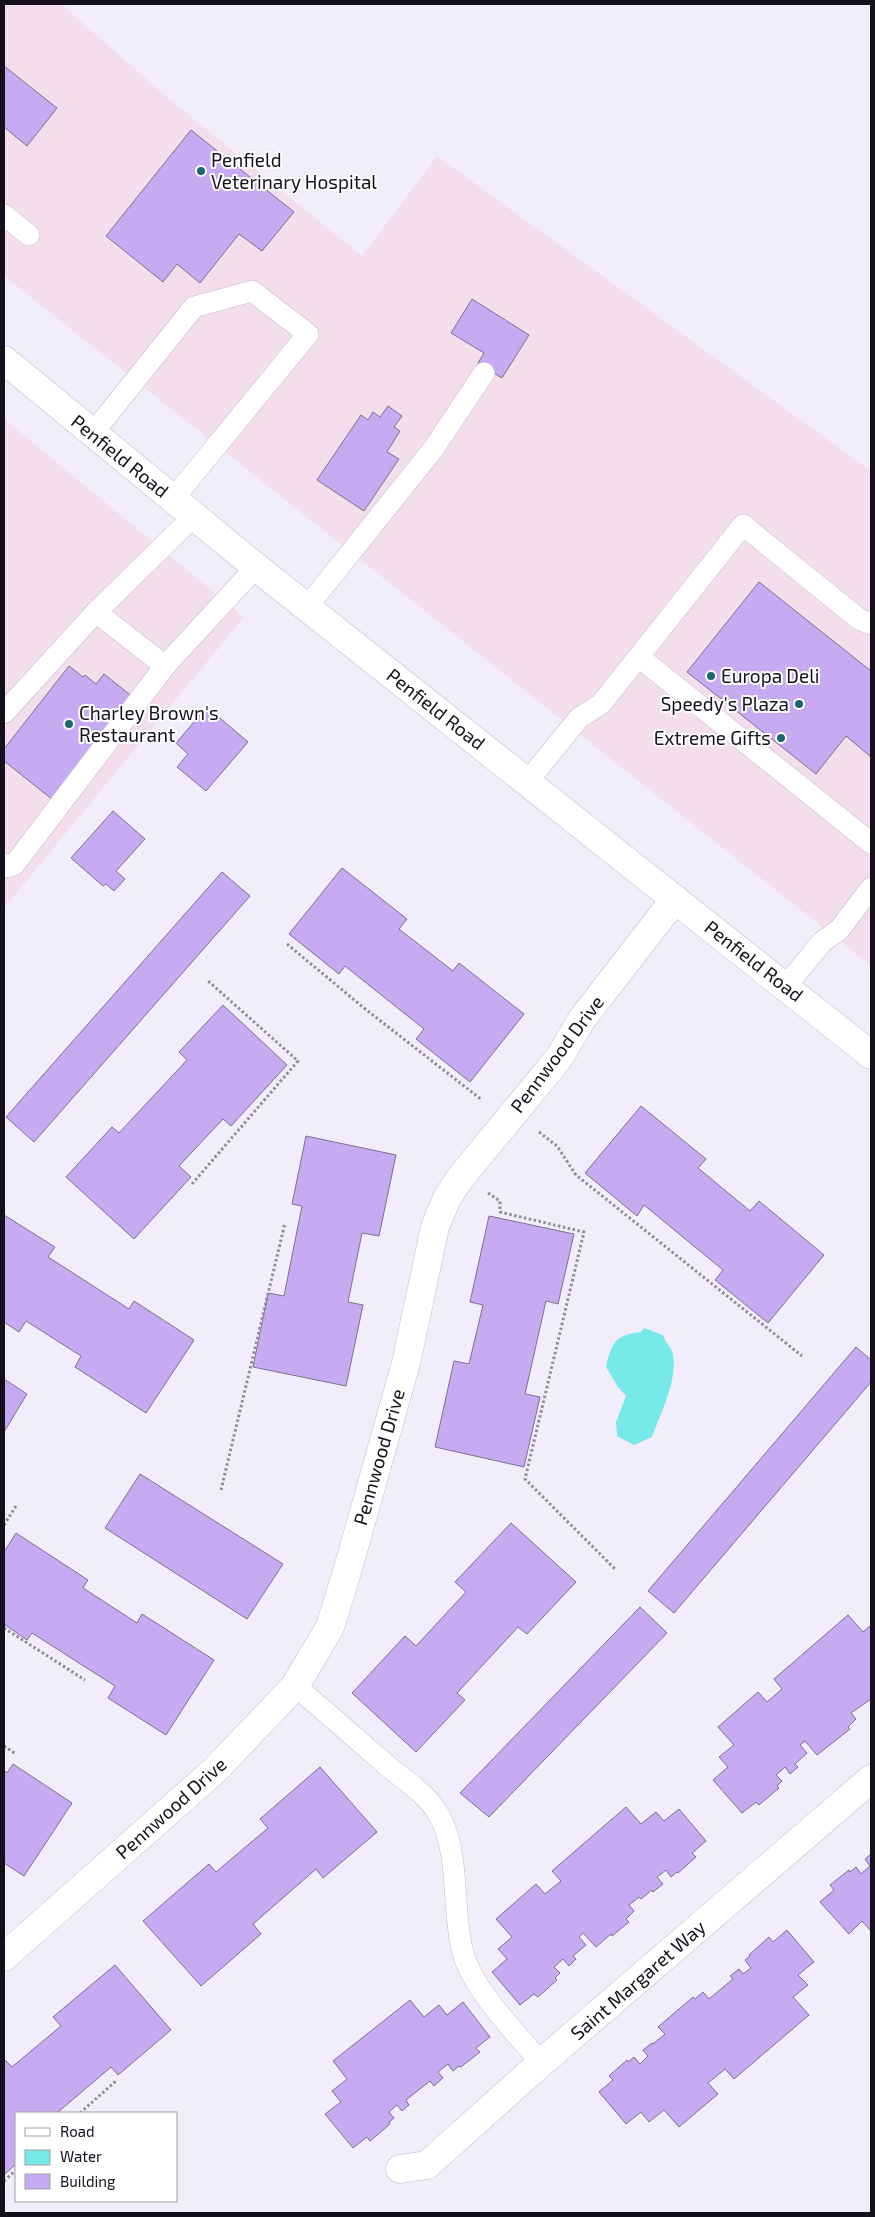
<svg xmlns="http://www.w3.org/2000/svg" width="875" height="2217" font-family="'Exo 2',sans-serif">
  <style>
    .commercial { fill: #f4deec }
    .water { fill: #78e9e9 }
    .building { fill: #c7abf2; stroke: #7c708e }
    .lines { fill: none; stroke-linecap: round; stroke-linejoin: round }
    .lane-casing { stroke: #c4b9d9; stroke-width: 22 }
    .street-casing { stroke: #c4b9d9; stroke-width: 29 }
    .secondary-casing { stroke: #c4b9d9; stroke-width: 29 }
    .path { stroke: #908c98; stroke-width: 3; stroke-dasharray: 2.5 2.5; stroke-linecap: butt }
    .lane { stroke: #fff; stroke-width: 21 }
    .street { stroke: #fff; stroke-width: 28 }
    .secondary { stroke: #fff; stroke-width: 28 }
    .poi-dot { fill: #1c6572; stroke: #fff; stroke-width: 2 }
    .labels { text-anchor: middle; stroke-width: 4; stroke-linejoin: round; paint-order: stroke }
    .poi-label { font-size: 19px; fill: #14101b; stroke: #fff; text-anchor: start }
    .street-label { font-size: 19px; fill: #14101b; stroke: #fff }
  </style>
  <rect width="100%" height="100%" fill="#f1edfa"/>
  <path class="commercial" d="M 4,4 L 61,4 L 168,98 L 362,256 L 437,156 L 871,471 L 871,966 L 4,276 Z
    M 4,419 L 244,617 L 4,908 Z"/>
  <path class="water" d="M 644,1328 L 663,1335 C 665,1343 672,1347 673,1355 C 678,1379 660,1415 652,1437 L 634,1445 L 617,1436 L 616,1422 L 626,1396 L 618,1387 L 606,1367 C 612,1342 615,1335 641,1332 Z"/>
  <path class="building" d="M 4,66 L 57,108 L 27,146 L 4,127 Z
    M 191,130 L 294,212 L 262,251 L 239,234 L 200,283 L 177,264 L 163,282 L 106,236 Z
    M 472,299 L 529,335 L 502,378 L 478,363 L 484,353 L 451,333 Z
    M 388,406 L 402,416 L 394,427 L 400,431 L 387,452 L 399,459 L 364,511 L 317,480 L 361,415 L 368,420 L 373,412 L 380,417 Z
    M 759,582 L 871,671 L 871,757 L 846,736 L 816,774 L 687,672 Z
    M 69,666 L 83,677 L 85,675 L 96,684 L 104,674 L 134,698 L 53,800 L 4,761 L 4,749 Z
    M 207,707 L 248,742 L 206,791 L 177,767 L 188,754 L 176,743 Z
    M 113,811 L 145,839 L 116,871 L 125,879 L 114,891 L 106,884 L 103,886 L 71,858 Z
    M 342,868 L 407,919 L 399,929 L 453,971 L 459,963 L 524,1014 L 470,1082 L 416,1039 L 424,1029 L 345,966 L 339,974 L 289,934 Z
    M 222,872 L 250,896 L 34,1142 L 6,1117 Z
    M 223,1005 L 287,1065 L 231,1126 L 223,1119 L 179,1166 L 191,1177 L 134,1239 L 66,1177 L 112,1127 L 119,1133 L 187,1060 L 179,1052 Z
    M 641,1106 L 706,1159 L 698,1168 L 750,1211 L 759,1201 L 824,1255 L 768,1323 L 715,1280 L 723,1270 L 644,1205 L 637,1216 L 585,1173 Z
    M 306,1136 L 396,1155 L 379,1236 L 362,1233 L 348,1302 L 363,1305 L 346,1386 L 253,1367 L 268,1293 L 284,1296 L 302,1206 L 292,1204 Z
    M 4,1215 L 55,1247 L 48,1257 L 129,1309 L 134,1301 L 194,1340 L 146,1413 L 75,1367 L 81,1356 L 26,1321 L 19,1332 L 4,1322 Z
    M 489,1216 L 574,1234 L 558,1304 L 546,1301 L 525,1394 L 540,1397 L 524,1467 L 435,1447 L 454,1361 L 469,1364 L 483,1305 L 470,1302 Z
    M 856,1347 L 871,1360 L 871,1382 L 674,1613 L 648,1591 Z
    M 4,1379 L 27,1394 L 4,1432 Z
    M 140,1474 L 283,1564 L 247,1619 L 105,1528 Z
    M 511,1523 L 576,1582 L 527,1634 L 518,1627 L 457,1693 L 465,1700 L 416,1752 L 352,1693 L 405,1636 L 416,1646 L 466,1592 L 455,1582 Z
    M 16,1533 L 88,1580 L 83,1588 L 137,1623 L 142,1614 L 214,1660 L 166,1735 L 108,1698 L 115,1686 L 32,1633 L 27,1640 L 4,1624 L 4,1552 Z
    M 640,1607 L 667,1633 L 489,1817 L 460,1793 Z
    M 848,1615 L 863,1632 L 871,1625 L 871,1699 L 851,1713 L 856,1719 L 848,1727 L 850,1729 L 817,1755 L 805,1741 L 800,1745 L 807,1753 L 795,1764 L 798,1767 L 790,1774 L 785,1767 L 776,1775 L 782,1781 L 777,1786 L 779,1788 L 759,1805 L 756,1802 L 742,1813 L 713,1780 L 728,1767 L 719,1757 L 734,1745 L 718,1727 L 758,1692 L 767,1702 L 782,1689 L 774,1679 Z
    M 13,1764 L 72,1803 L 24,1876 L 4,1863 L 4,1770 L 7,1773 Z
    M 320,1767 L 377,1832 L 323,1878 L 316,1869 L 253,1924 L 261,1934 L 201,1986 L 143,1921 L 209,1864 L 216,1872 L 268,1828 L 260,1819 Z
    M 626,1807 L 641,1824 L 656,1812 L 664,1821 L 679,1809 L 706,1841 L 692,1853 L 696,1857 L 678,1873 L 677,1872 L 671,1877 L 666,1870 L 657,1877 L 663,1884 L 653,1892 L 652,1890 L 641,1899 L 639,1897 L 629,1905 L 634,1911 L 626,1919 L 629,1922 L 612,1936 L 611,1934 L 596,1947 L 583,1933 L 579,1937 L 586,1945 L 573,1956 L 576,1959 L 569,1966 L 563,1959 L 554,1967 L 560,1973 L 555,1978 L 557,1980 L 538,1997 L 534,1994 L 520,2005 L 492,1972 L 507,1959 L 498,1949 L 512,1937 L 496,1919 L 536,1884 L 545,1894 L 561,1881 L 552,1871 Z
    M 871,1854 L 871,1931 L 862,1921 L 849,1934 L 820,1902 L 834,1890 L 830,1885 L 849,1870 L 850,1872 L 856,1867 L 861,1874 L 870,1866 L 865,1859 Z
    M 787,1930 L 814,1962 L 798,1975 L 808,1985 L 793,1997 L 809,2015 L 734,2079 L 725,2069 L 708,2083 L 718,2094 L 679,2127 L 664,2110 L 649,2122 L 641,2112 L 626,2124 L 599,2092 L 613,2080 L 609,2076 L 627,2060 L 628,2062 L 634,2057 L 640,2064 L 648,2056 L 643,2050 L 652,2043 L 653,2044 L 665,2034 L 658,2027 L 693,1997 L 695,1999 L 703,1992 L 709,1999 L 733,1979 L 730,1976 L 739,1969 L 743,1974 L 751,1968 L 745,1960 L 750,1956 L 749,1955 L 769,1937 L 773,1942 Z
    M 115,1965 L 171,2030 L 118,2075 L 111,2067 L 57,2113 L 16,2113 L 16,2164 L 4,2175 L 4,2059 L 12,2067 L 61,2026 L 53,2017 Z
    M 410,2000 L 424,2017 L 439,2005 L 447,2015 L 463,2002 L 490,2037 L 476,2048 L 480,2052 L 461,2067 L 459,2066 L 453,2071 L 448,2064 L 438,2072 L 443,2078 L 434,2086 L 430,2081 L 406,2100 L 409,2105 L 402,2111 L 397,2105 L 389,2112 L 394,2118 L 389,2122 L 390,2124 L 370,2141 L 367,2137 L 353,2148 L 325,2114 L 341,2102 L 332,2091 L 347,2079 L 333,2061 Z"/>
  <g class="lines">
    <g class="lane-casing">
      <path id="lane" d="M 4,215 L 29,235
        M 93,433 L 194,307 L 252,291 L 308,334 L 173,499
        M 307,607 L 434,448 L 484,373
        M 96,612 L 165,666
        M 639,657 L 871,843
        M 4,713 L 96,612 L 194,516
        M 528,781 L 579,718 L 601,704 L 743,525 L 859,619 L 871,624
        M 4,864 L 7,867 L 14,865 L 165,666 L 256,567
        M 786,986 L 822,942 L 839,930 L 871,888
        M 295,1686 C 327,1713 359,1741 390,1768 C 406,1781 429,1796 439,1815 C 460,1853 452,1907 462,1949 C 471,1989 516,2032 541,2063"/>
    </g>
    <g class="street-casing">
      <path id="street" d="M 4,1957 L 215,1770 L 295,1686 L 330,1627 L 347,1572 L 406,1363 L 435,1227 L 447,1198 L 461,1177 L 559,1058 L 582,1019 L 675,899
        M 400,2169 L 427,2165 L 541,2063 L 871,1779"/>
    </g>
    <g class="secondary-casing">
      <path id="secondary" d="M 4,360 L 256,567 L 871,1055"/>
    </g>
    <path class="path" d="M 287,944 L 364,1008 L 482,1100
      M 539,1132 L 557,1146 L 576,1175 L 802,1356
      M 192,1184 L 298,1061 L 207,980
      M 488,1193 L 500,1201 L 500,1212 L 584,1232 L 525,1479 L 615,1569
      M 221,1490 L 285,1223
      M 4,1525 L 16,1506
      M 4,1628 L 85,1680
      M 4,1746 L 16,1754
      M 80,2113 L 117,2080
      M 4,2181 L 16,2170"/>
    <use href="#lane" class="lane"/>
    <use href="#street" class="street"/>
    <use href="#secondary" class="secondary"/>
  </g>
  <g class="poi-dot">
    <circle cx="201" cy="171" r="5"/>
    <circle cx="711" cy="676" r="5"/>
    <circle cx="799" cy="704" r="5"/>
    <circle cx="69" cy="724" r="5"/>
    <circle cx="781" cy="738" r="5"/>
  </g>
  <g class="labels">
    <g class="poi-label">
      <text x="211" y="167">Penfield<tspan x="211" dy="22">Veterinary Hospital</tspan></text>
      <text x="721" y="683">Europa Deli</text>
      <text x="789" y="711" text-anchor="end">Speedy's Plaza</text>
      <text x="79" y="720">Charley Brown's<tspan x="79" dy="22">Restaurant</tspan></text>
      <text x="771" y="745" text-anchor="end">Extreme Gifts</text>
    </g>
    <g class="street-label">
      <text transform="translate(120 456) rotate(39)" y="7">Penfield Road</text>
      <text transform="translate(436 709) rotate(38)" y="7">Penfield Road</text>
      <text transform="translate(754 961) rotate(38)" y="7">Penfield Road</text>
      <text transform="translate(557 1054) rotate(-53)" y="7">Pennwood Drive</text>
      <text transform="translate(379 1457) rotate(-74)" y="7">Pennwood Drive</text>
      <text transform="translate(171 1808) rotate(-42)" y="7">Pennwood Drive</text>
      <text transform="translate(638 1980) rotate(-41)" y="7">Saint Margaret Way</text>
    </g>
  </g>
  <rect width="875" height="2217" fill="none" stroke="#14101b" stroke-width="10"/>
  <rect x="15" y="2112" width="162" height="90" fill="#ffffff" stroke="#a19fa4"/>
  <rect x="25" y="2128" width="25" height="8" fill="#ffffff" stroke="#a19fa4"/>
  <text x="60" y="2137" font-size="15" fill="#14101b">Road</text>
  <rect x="25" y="2150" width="25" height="15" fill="#78e9e9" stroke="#a19fa4"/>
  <text x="60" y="2162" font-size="15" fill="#14101b">Water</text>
  <rect x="25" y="2174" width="25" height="15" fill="#c7abf2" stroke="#a19fa4"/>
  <text x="60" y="2187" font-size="15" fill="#14101b">Building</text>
</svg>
